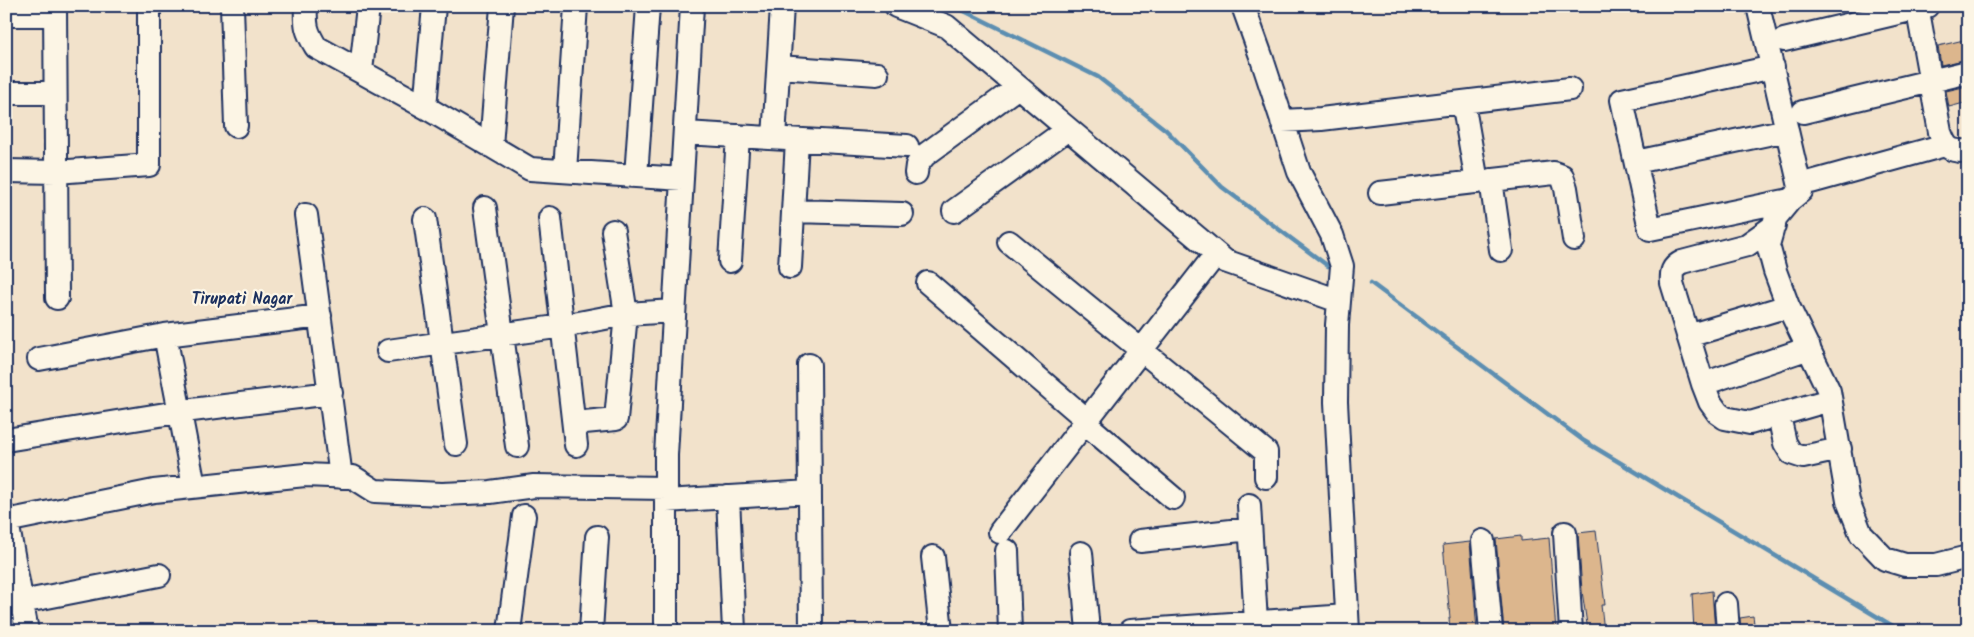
<svg xmlns="http://www.w3.org/2000/svg" width="1974" height="637" font-family="Kalam,sans-serif">
  <style>
    .lines { fill: none; stroke-linecap: round; stroke-linejoin: round }
    .stream { stroke: #5c8eb1; stroke-width: 4.5 }
    .building { fill: #dcb68d; stroke: #1b2f5e }
    .minor-casing { stroke: #1b2f5e; stroke-width: 26 }
    .minor { stroke: #fcf5e5; stroke-width: 22 }
    .labels { text-anchor: middle; stroke-width: 4.5; stroke-linejoin: round; paint-order: stroke }
    .quarter-label { font-size: 16px; font-weight: bold; fill: #1b2f5e; stroke: #fcf5e5 }
  </style>
  <rect width="100%" height="100%" fill="#f2e2cb"/>
  <filter id="ink" filterUnits="userSpaceOnUse"><feTurbulence type="fractalNoise" baseFrequency=".02" numOctaves="2"/><feDisplacementMap in="SourceGraphic" scale="10" xChannelSelector="R" yChannelSelector="G"/><feConvolveMatrix kernelMatrix="1 2 1 2 8 2 1 2 1" color-interpolation-filters="sRGB"/></filter>
  <g filter="url(#ink)">
    <g class="lines">
      <path class="stream" d="M 954,6 L 1098,77 L 1166,130 L 1222,187 L 1328,266
        M 1371,283 L 1584,441 L 1901,631"/>
    </g>
    <path class="building" d="M 1968,39 L 1968,59 L 1941,65 L 1938,46 Z
      M 1968,86 L 1968,102 L 1949,107 L 1946,91 Z
      M 1596,531 L 1605,605 L 1601,605 L 1604,631 L 1588,631 L 1582,591 L 1578,533 Z
      M 1521,536 L 1521,541 L 1549,538 L 1556,631 L 1504,631 L 1496,539 Z
      M 1470,542 L 1477,631 L 1450,631 L 1449,618 L 1450,618 L 1443,545 Z
      M 1712,591 L 1715,631 L 1694,631 L 1692,594 Z
      M 1753,616 L 1755,631 L 1741,631 L 1740,618 Z"/>
    <g class="lines">
      <g class="minor-casing">
        <path id="minor" d="M 55,6 L 57,298
          M 232,6 L 236,126
          M 306,6 C 305,25 306,31 316,47 L 425,107 L 530,169 L 682,179
          M 896,6 L 946,26 L 1225,261 L 1339,301
          M 1243,6 L 1262,59 L 1299,172 L 1332,235 L 1342,266 L 1337,325 L 1336,402 L 1348,631
          M 1758,6 L 1801,191 L 1790,200 L 1776,217 L 1768,245 L 1775,271 L 1788,306 L 1829,391 L 1848,501 L 1861,534 L 1885,559 L 1905,565 L 1936,565 L 1968,557
          M 1917,6 L 1940,132 C 1946,148 1949,152 1968,151
          M 6,15 L 55,15
          M 1784,40 L 1927,6
          M 779,67 L 877,74
          M 1773,67 L 1622,100 L 1650,229 L 1790,200
          M 361,71 L 368,6
          M 6,93 L 55,93
          M 1463,102 L 1477,182
          M 425,107 L 434,6
          M 1803,112 L 1968,72
          M 1282,121 L 1321,119 L 1570,89
          M 685,133 L 907,146
          M 774,138 L 782,6
          M 491,146 L 502,6
          M 1636,162 L 1787,130
          M 6,171 L 56,172 L 149,165 L 149,6
          M 565,171 L 576,6
          M 916,173 L 917,165 L 925,155 L 1018,87
          M 636,176 L 648,6
          M 1491,180 L 1501,250
          M 1811,182 L 1945,145
          M 1380,193 L 1554,173 L 1562,176 L 1566,188 L 1574,239
          M 485,208 L 517,446
          M 793,211 L 902,214
          M 954,211 L 1068,129
          M 306,215 L 341,477
          M 550,218 L 576,445
          M 425,219 L 456,444
          M 1774,226 L 1747,245 L 1682,262 C 1672,267 1671,272 1672,283 L 1703,384 L 1710,402 L 1718,413 L 1725,418 L 1750,423 L 1830,400
          M 1009,242 L 1266,452 L 1266,477
          M 730,261 L 738,136
          M 790,267 L 797,140
          M 928,283 L 1087,420
          M 165,335 L 194,486
          M 1688,336 L 1788,306
          M 388,351 L 563,326 L 626,314 L 674,311
          M 39,359 L 165,335 L 320,316
          M 809,365 L 811,631
          M 1703,384 L 1809,348
          M 1779,416 L 1785,443 L 1791,453 L 1803,457 L 1840,449
          M 574,423 L 616,419 L 626,314 L 613,231
          M 1085,423 L 1173,498
          M 6,440 L 184,411 L 331,393
          M 728,497 L 734,631
          M 666,501 L 810,492
          M 1249,505 L 1256,622
          M 6,516 L 27,631
          M 6,521 L 154,491 L 305,475 L 353,477 L 375,491 L 442,494 L 490,492 L 534,486 L 666,488
          M 1000,532 L 1216,254
          M 1565,533 L 1571,631
          M 1140,541 L 1250,529
          M 1483,541 L 1491,631
          M 1007,551 L 1010,631
          M 1081,553 L 1088,631
          M 933,557 L 941,631
          M 1726,604 L 1728,631
          M 6,605 L 159,575
          M 509,631 L 524,516
          M 591,631 L 597,537
          M 666,631 L 666,455 L 692,6
          M 1130,631 L 1347,616"/>
      </g>
      <use href="#minor" class="minor"/>
    </g>
  </g>
  <g class="labels">
    <g class="quarter-label">
      <text x="242" y="304">Tirupati Nagar</text>
    </g>
  </g>
  <rect width="1974" height="637" fill="none" stroke="#fcf5e5" stroke-width="25"/>
  <rect x="12" y="12" width="1949" height="612" fill="none" stroke="#1b2f5e" stroke-width="2" filter="url(#ink)"/>
</svg>
